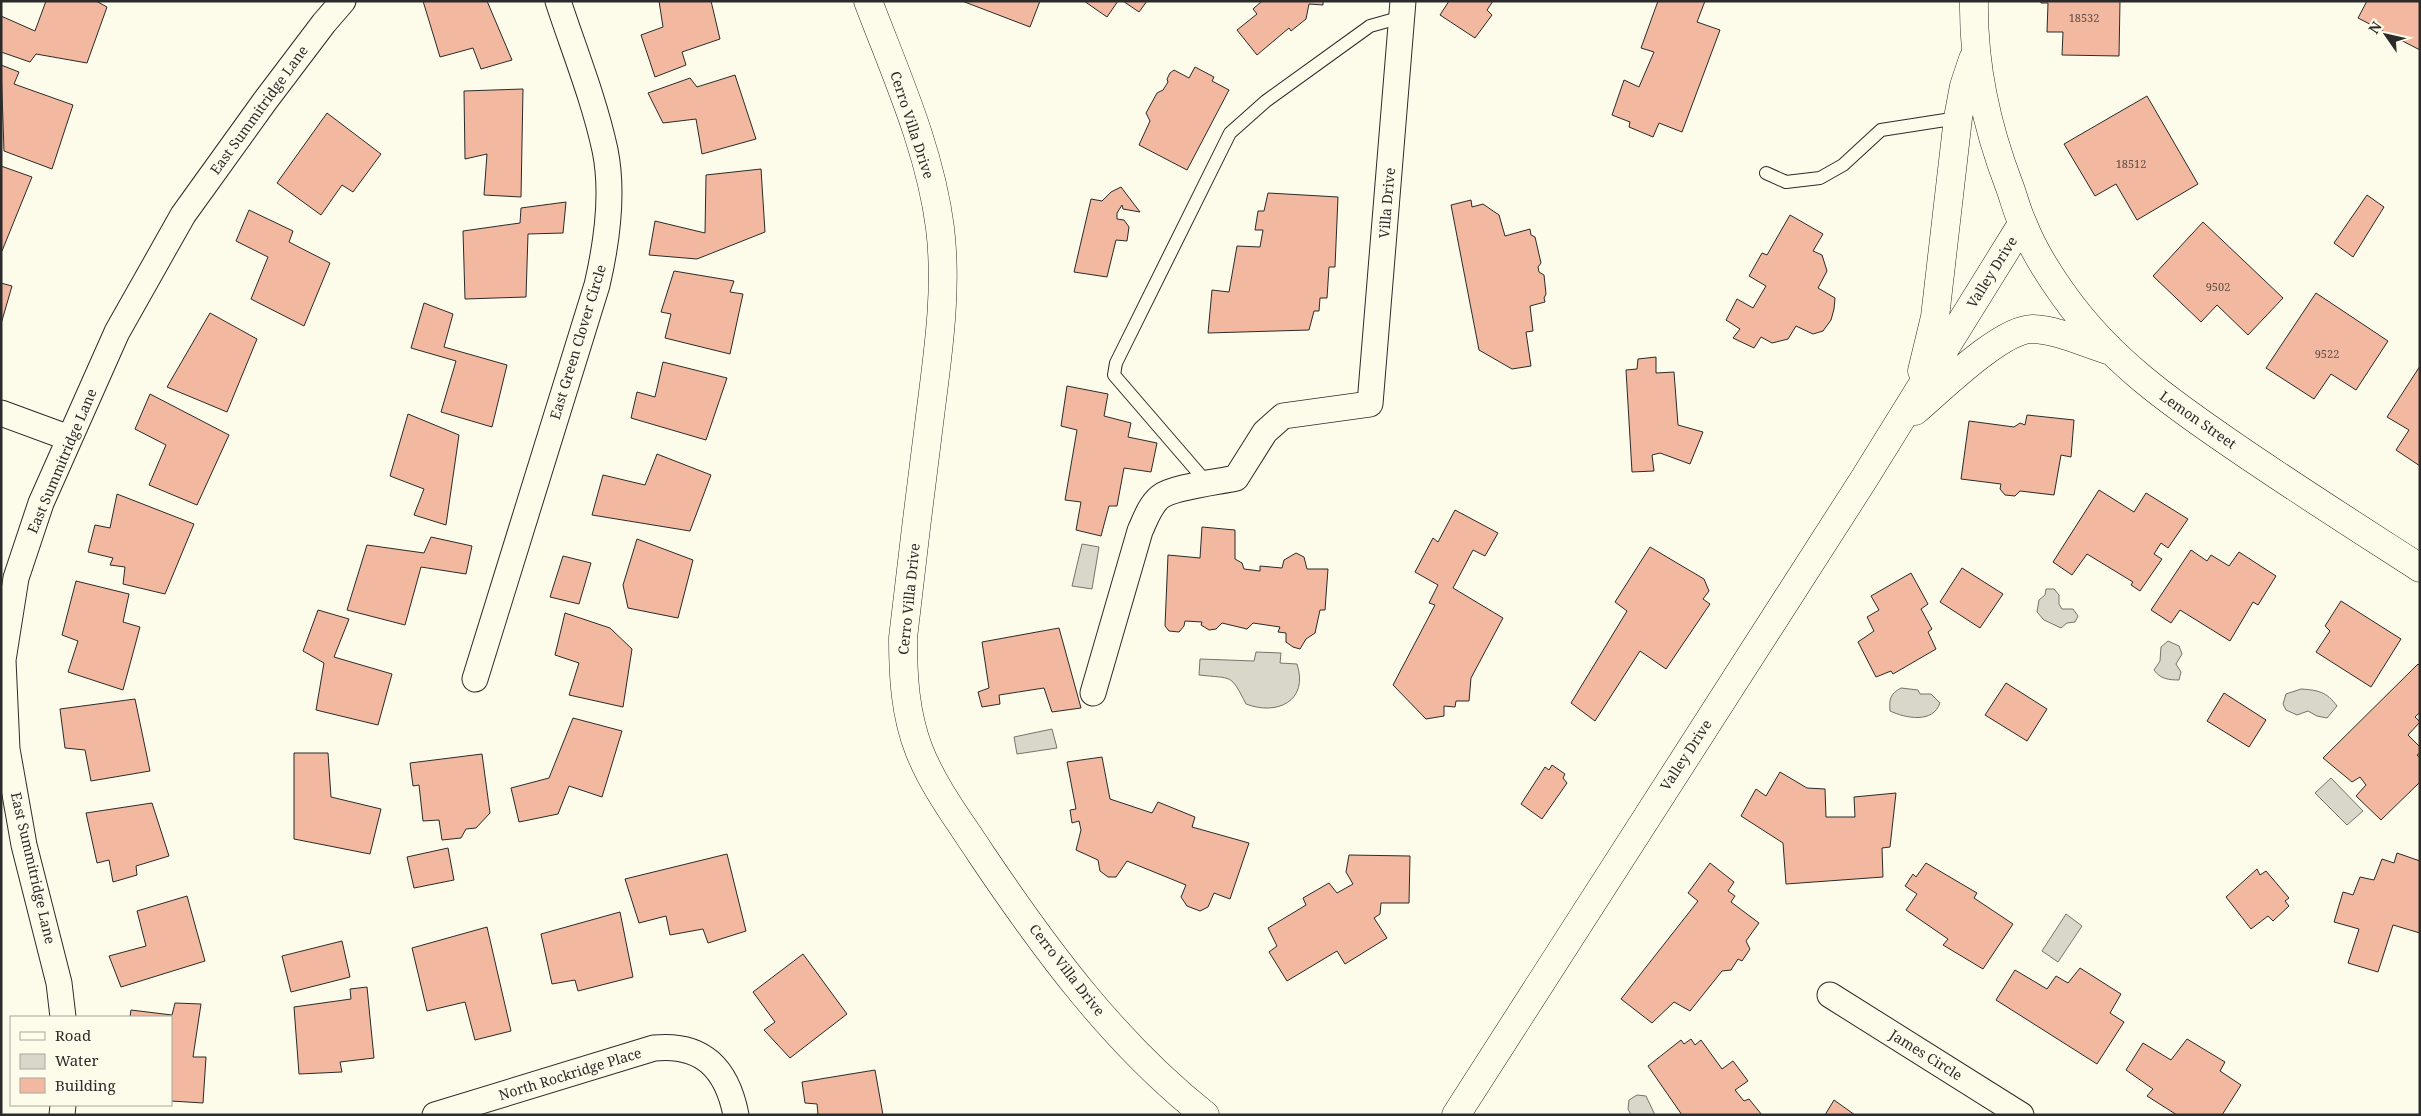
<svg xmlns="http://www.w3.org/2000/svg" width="2421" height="1116" font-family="'Noto Serif',serif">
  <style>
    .water { fill: #d8d7c9; stroke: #74746e }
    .building { fill: #f2b8a0; stroke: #2b2b2b }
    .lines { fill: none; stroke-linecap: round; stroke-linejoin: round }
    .lane-casing { stroke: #2b2b2b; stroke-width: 14 }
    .street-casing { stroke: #2b2b2b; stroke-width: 27 }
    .secondary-casing { stroke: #2b2b2b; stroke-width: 29 }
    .lane { stroke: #fdfbea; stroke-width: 12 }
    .street { stroke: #fdfbea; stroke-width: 25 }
    .secondary { stroke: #fdfbea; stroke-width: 28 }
    .labels { text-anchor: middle; stroke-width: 4; stroke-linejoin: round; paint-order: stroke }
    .number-label { font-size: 11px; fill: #5d4e48 }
    .street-label { font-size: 14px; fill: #2b2b2b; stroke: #fdfbea }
  </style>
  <rect width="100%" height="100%" fill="#fdfbea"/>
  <path class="water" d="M 1082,544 L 1099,547 L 1092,589 L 1072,586 Z
    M 2046,589 L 2054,589 L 2059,595 L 2059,604 L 2062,609 L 2073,609 L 2078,616 L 2075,622 L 2067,623 L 2061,628 L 2044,620 L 2037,612 L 2039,600 L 2045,595 Z
    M 2168,641 L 2179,646 L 2182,654 L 2176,664 L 2181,672 L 2179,680 C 2169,680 2160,679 2154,670 L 2160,661 L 2161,647 Z
    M 1256,652 L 1281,653 L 1280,663 L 1297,664 C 1309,701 1277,716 1246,704 C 1230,673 1233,679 1199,675 L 1200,659 L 1254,661 Z
    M 1901,688 L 1918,690 L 1920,694 L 1931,694 L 1940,703 C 1933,724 1905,718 1890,711 C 1889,699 1890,694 1901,688 Z
    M 2301,689 C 2318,690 2327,692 2337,706 L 2327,718 L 2317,716 L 2308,711 L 2297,715 L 2286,710 L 2283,704 L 2286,694 Z
    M 1052,729 L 1057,748 L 1017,754 L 1014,737 Z
    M 2331,778 L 2363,811 L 2347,825 L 2315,793 Z
    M 2066,914 L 2082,926 L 2058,962 L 2042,951 Z
    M 1637,1095 L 1646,1096 L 1655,1115 L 1631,1115 L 1628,1109 L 1629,1100 Z"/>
  <path class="building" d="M 46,1 L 96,1 L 107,7 L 87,63 L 36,54 L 30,62 L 1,52 L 1,16 L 35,31 Z
    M 423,1 L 487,1 L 512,60 L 481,69 L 473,48 L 440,57 Z
    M 659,1 L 711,1 L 720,39 L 682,52 L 686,65 L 655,77 L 641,35 L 663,27 Z
    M 962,1 L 1040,1 L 1030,27 Z
    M 1084,1 L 1118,1 L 1107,17 Z
    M 1123,1 L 1147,1 L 1139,12 Z
    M 1262,1 L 1323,1 L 1323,5 L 1309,4 L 1306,19 L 1291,31 L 1289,28 L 1257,55 L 1237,30 L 1257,14 L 1253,9 Z
    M 1449,1 L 1493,1 L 1487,10 L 1492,15 L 1475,38 L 1440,15 Z
    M 1658,1 L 1705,1 L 1697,22 L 1720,30 L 1682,132 L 1659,123 L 1653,137 L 1629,127 L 1630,122 L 1612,115 L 1624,80 L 1639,87 L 1654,52 L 1641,48 Z
    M 2041,1 L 2120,1 L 2119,56 L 2062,55 L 2063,32 L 2047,32 L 2048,3 L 2041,3 Z
    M 2367,1 L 2420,1 L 2420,50 L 2358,18 Z
    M 1,65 L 19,72 L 14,84 L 73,105 L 52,169 L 4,151 Z
    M 1195,67 L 1214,77 L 1212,81 L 1229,90 L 1187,170 L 1139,145 L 1150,121 L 1146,113 L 1157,93 L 1163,90 L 1168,82 L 1167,79 L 1170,73 L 1174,70 L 1189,78 Z
    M 735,75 L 756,139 L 702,154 L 696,119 L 663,123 L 648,93 L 690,78 L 697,87 Z
    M 523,89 L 521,197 L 484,195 L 487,154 L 465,159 L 464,91 Z
    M 2147,96 L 2198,184 L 2137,220 L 2116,184 L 2095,196 L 2064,144 Z
    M 327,113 L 381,154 L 353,192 L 342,185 L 321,215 L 277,183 Z
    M 1,166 L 32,177 L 2,251 L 1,250 Z
    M 761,169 L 765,232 L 697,259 L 649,255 L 655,221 L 705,233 L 706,175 Z
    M 1121,187 L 1140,212 L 1123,209 L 1122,205 L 1117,213 L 1117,219 L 1124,220 L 1129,227 L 1127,241 L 1116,240 L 1107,277 L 1074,272 L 1091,199 L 1102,201 L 1111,192 Z
    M 1268,193 L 1338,197 L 1335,267 L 1329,267 L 1327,298 L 1320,298 L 1319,311 L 1314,311 L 1309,330 L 1208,333 L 1212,290 L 1229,292 L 1237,246 L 1260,247 L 1263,230 L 1255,230 L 1258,211 L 1264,211 Z
    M 2367,195 L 2384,207 L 2353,257 L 2334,243 Z
    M 1471,200 L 1472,207 L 1483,204 L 1499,215 L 1505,236 L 1530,229 L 1531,235 L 1535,237 L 1541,263 L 1538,267 L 1539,272 L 1544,275 L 1546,294 L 1544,298 L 1545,302 L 1530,306 L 1533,331 L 1526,332 L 1531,366 L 1512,369 L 1479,350 L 1451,205 Z
    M 566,202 L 563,233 L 528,234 L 526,297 L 465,299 L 463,231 L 520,223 L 521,208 Z
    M 249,210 L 293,231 L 289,242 L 330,263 L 304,326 L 251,299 L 268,257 L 236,241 Z
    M 1790,215 L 1823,234 L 1813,251 L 1822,255 L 1827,271 L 1818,288 L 1835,298 L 1834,309 L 1831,320 L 1823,331 L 1813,334 L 1796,326 L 1788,339 L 1772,343 L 1761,337 L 1754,348 L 1733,338 L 1740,329 L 1726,320 L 1737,299 L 1753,308 L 1766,286 L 1749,276 L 1762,253 L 1767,255 Z
    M 2203,222 L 2283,298 L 2248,335 L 2217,305 L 2201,322 L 2153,276 Z
    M 674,271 L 734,281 L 730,292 L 743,294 L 730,354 L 665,338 L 671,314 L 661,312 Z
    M 1,283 L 12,286 L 1,324 Z
    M 2316,293 L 2388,341 L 2356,390 L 2331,374 L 2314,399 L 2266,368 Z
    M 424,303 L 453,314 L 444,347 L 507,365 L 492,427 L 441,412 L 456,361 L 411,348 Z
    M 210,313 L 257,339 L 227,412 L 167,387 Z
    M 1656,357 L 1656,373 L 1674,372 L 1678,425 L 1703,432 L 1690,464 L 1660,453 L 1652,455 L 1654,471 L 1632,472 L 1626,370 L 1637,369 L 1638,359 Z
    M 663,362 L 727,378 L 706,440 L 631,418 L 637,392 L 655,397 Z
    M 2420,366 L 2420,466 L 2396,450 L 2409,430 L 2387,417 Z
    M 1067,386 L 1108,394 L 1104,416 L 1131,423 L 1128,437 L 1157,443 L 1151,472 L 1124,468 L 1117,506 L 1109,506 L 1101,536 L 1076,530 L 1081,502 L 1065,500 L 1077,430 L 1061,426 Z
    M 150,394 L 229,435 L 197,505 L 149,485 L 166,445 L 135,429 Z
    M 408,414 L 459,435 L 446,525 L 414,515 L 424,489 L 390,476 Z
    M 2027,415 L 2074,420 L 2071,457 L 2061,455 L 2054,495 L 2020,491 L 2015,496 L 2005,495 L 2000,489 L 2001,484 L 1961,479 L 1969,421 L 2014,427 L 2020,423 L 2025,425 Z
    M 657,454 L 711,475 L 690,531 L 592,515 L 603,475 L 645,485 Z
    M 2099,490 L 2134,512 L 2146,493 L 2188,519 L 2168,548 L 2161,543 L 2154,554 L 2162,559 L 2140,591 L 2131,585 L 2133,582 L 2087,554 L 2072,575 L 2053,562 Z
    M 117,494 L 194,524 L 165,594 L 123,584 L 125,567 L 110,565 L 113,558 L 88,552 L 95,525 L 110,528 Z
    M 1455,510 L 1498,533 L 1485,556 L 1473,550 L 1453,588 L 1503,618 L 1471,678 L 1469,701 L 1456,701 L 1455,707 L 1444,706 L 1444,716 L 1426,719 L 1393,685 L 1435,605 L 1429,603 L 1438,585 L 1415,572 L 1433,538 L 1438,542 Z
    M 1202,527 L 1235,530 L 1235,559 L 1242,563 L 1244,569 L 1260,571 L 1260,566 L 1282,568 L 1284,560 L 1296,553 L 1304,557 L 1307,569 L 1328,569 L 1325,610 L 1320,610 L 1315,633 L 1306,639 L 1300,649 L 1293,647 L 1286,642 L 1286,633 L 1278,632 L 1280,627 L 1253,623 L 1247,629 L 1222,623 L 1216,629 L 1209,630 L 1201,625 L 1202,622 L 1185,621 L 1184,626 L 1179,632 L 1169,631 L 1165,626 L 1168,555 L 1200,558 Z
    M 431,537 L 472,546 L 466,574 L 421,567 L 405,625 L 347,610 L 367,545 L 424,553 Z
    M 637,539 L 693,560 L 678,618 L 628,608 L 623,585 Z
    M 1650,547 L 1704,579 L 1709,591 L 1703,599 L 1710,604 L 1666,669 L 1640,651 L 1595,721 L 1571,703 L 1627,611 L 1615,602 Z
    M 2191,550 L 2207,561 L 2211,555 L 2229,566 L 2239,552 L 2276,576 L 2258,605 L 2253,602 L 2230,641 L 2180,610 L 2171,623 L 2151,610 Z
    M 563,556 L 591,563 L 579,604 L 550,597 Z
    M 1962,568 L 2003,594 L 1980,628 L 1940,602 Z
    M 1911,573 L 1928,604 L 1921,609 L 1932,629 L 1928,632 L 1936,649 L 1893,674 L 1891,671 L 1876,677 L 1858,642 L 1874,631 L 1867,617 L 1879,610 L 1871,596 Z
    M 76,581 L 129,594 L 123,622 L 140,627 L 123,690 L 68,672 L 78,641 L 62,635 Z
    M 2341,601 L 2401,639 L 2371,687 L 2316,652 L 2330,631 L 2325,626 Z
    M 318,610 L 349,619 L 334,657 L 392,674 L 378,725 L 316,710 L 324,663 L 303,651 Z
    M 565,613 L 610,628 L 632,649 L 623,707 L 569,695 L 579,663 L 555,655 Z
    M 1059,628 L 1081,708 L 1052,712 L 1044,688 L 999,695 L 1000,704 L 982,707 L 978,692 L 989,688 L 982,642 Z
    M 2418,664 L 2420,666 L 2420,712 L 2415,717 L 2420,722 L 2408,735 L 2420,747 L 2420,753 L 2417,755 L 2420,758 L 2420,782 L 2381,820 L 2356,796 L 2366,785 L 2360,777 L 2352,782 L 2323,758 Z
    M 2006,683 L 2047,709 L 2027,741 L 1985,715 Z
    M 2224,693 L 2266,720 L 2249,747 L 2207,721 Z
    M 135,699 L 150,771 L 91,781 L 85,750 L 65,748 L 60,709 Z
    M 573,718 L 622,731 L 602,797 L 569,786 L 558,814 L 519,822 L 511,788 L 549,778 Z
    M 294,753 L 328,753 L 331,797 L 381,809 L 370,854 L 294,839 Z
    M 482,754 L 490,813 L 476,828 L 466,829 L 461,838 L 442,840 L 439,820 L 423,821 L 419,785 L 413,786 L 410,763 Z
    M 1102,757 L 1110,799 L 1152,813 L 1158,802 L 1195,817 L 1192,827 L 1249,843 L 1230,899 L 1214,893 L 1208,907 L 1200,911 L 1187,906 L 1181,897 L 1186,885 L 1127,861 L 1116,877 L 1108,877 L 1100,871 L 1098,860 L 1076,850 L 1081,830 L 1079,821 L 1072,823 L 1070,810 L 1076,809 L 1067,762 Z
    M 1552,765 L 1565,774 L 1563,778 L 1567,783 L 1542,819 L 1521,804 L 1545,767 L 1549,770 Z
    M 1780,772 L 1807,788 L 1825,789 L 1826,817 L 1855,817 L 1854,797 L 1896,793 L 1890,847 L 1882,848 L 1883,877 L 1786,884 L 1783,843 L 1741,816 L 1756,789 L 1766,796 Z
    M 152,803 L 169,856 L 136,866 L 137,875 L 113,882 L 109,860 L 97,863 L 86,813 Z
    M 448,848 L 454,880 L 414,888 L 407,857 Z
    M 2397,853 L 2420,861 L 2420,933 L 2393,925 L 2378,972 L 2348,963 L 2359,929 L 2334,922 L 2343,892 L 2353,895 L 2360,877 L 2374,880 L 2382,859 L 2394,863 Z
    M 727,854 L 746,931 L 708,943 L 703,929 L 670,935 L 666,916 L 639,923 L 625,879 Z
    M 1349,855 L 1410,856 L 1409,903 L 1381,903 L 1380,914 L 1374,918 L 1387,938 L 1345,964 L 1337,951 L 1287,981 L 1269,952 L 1277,946 L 1268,928 L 1306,905 L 1303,898 L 1329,883 L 1337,893 L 1353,884 L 1346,872 Z
    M 1710,863 L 1734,882 L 1728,891 L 1735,896 L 1731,902 L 1759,923 L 1746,941 L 1750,949 L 1742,961 L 1738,959 L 1731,970 L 1722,971 L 1690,1011 L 1674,1002 L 1652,1023 L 1621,999 L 1698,901 L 1688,893 Z
    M 1926,863 L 1977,893 L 1974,898 L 2013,924 L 1983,969 L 1943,945 L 1948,939 L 1906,910 L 1917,894 L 1905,886 L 1913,874 L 1916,877 Z
    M 2257,869 L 2260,875 L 2266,871 L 2289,898 L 2285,901 L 2289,906 L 2273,921 L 2268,916 L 2251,929 L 2226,897 Z
    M 187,896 L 205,961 L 121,987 L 109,956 L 146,946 L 137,911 Z
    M 620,912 L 633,977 L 578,991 L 575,980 L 552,984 L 541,934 Z
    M 487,927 L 511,1031 L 475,1040 L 465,1002 L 427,1011 L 412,948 Z
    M 342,941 L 350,977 L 291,992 L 282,956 Z
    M 803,954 L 847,1014 L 790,1058 L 764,1030 L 775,1022 L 753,992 Z
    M 2080,968 L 2121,994 L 2110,1013 L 2124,1022 L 2097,1064 L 1996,1000 L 2015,970 L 2047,989 L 2056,976 L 2068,983 Z
    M 367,987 L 374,1058 L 340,1062 L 342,1072 L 299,1074 L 294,1007 L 351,999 L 350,989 Z
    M 175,1003 L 201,1004 L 193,1057 L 206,1057 L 203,1103 L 171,1101 L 171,1017 L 130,1017 L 131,1010 L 172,1015 Z
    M 1691,1039 L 1695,1045 L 1701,1040 L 1722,1069 L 1733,1061 L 1748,1081 L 1735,1090 L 1744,1101 L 1749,1099 L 1762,1115 L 1682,1115 L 1648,1066 L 1681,1040 L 1684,1044 Z
    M 2187,1039 L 2225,1062 L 2220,1071 L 2241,1085 L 2222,1115 L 2177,1115 L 2147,1096 L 2153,1089 L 2126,1070 L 2143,1043 L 2171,1060 Z
    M 875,1070 L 883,1115 L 813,1115 L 818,1114 L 817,1104 L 805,1103 L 802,1082 Z
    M 1834,1100 L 1855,1115 L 1825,1115 Z"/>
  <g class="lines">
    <g class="lane-casing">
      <path id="lane" d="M 1766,173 L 1786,182 L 1820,178 L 1843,165 L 1881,130 L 1958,118
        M 1208,484 L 1114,375 L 1116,363 L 1230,133 L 1266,101 L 1370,26 L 1402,17"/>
    </g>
    <g class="street-casing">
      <path id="street" d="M 1,413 L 69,438
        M 475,679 L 597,285 C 607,242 614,194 605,150 C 594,99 574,50 558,1
        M 1093,693 L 1140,531 C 1145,520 1150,505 1160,497 C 1172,487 1218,482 1236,478 L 1265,432 L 1283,416 L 1370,404 L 1403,1
        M 1830,995 L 2021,1115
        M 63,1017 L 59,983 L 24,845 L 7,749 L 3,660 L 16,578 L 41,503 L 117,332 L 183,215 L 265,101 L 324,23 L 343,1
        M 62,1115 L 63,1105
        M 435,1115 L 654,1048 C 703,1043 727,1069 736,1115"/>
    </g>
    <g class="secondary-casing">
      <path id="secondary" d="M 868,1 C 896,75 930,149 940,228 C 948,293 937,359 929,424 C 920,495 911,567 903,638 C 903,676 905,714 919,750 C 934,788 959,820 981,854 C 1045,949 1114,1043 1205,1115
        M 1974,1 C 1973,65 1986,125 2009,185 C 2014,198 2017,212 2023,224 C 2033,250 2049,275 2065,297 C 2110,360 2171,403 2234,446 C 2295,488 2358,528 2420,568
        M 1922,371 L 1935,317 L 1958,118 L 1964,86 L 1973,59
        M 1915,411 C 1940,390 2002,328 2033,329 C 2059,330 2086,344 2111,351
        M 1456,1115 L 1864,479 L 2022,224"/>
    </g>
    <use href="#lane" class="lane"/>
    <use href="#street" class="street"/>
    <use href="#secondary" class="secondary"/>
  </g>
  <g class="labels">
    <g class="number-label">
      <text x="2084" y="22">18532</text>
      <text x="2131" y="168">18512</text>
      <text x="2218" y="291">9502</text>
      <text x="2327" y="358">9522</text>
    </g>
    <g class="street-label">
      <text transform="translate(259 110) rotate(-54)" y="5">East Summitridge Lane</text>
      <text transform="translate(912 125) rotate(72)" y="5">Cerro Villa Drive</text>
      <text transform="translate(1387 203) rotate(-85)" y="5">Villa Drive</text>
      <text transform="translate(1992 272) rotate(-58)" y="5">Valley Drive</text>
      <text transform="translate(578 342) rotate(-73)" y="5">East Green Clover Circle</text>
      <text transform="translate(2198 420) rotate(35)" y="5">Lemon Street</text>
      <text transform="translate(62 461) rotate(-67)" y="5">East Summitridge Lane</text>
      <text transform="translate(909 599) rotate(-84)" y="5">Cerro Villa Drive</text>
      <text transform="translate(1686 755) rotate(-57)" y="5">Valley Drive</text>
      <text transform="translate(33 868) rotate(77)" y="5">East Summitridge Lane</text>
      <text transform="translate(1067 970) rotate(52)" y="5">Cerro Villa Drive</text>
      <text transform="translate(1926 1055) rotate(32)" y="5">James Circle</text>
      <text transform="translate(570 1074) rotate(-17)" y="5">North Rockridge Place</text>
    </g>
  </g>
  <rect width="2421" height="1116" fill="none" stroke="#2b2b2b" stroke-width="5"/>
  <rect x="10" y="1016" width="162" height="90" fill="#fdfbea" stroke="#a9a89e"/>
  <rect x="20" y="1032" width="25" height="8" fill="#fdfbea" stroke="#a9a89e"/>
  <text x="55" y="1041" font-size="15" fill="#2b2b2b">Road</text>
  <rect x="20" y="1054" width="25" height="15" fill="#d8d7c9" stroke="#a9a89e"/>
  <text x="55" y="1066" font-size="15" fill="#2b2b2b">Water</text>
  <rect x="20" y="1078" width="25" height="15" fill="#f2b8a0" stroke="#a9a89e"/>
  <text x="55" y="1091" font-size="15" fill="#2b2b2b">Building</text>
  <g transform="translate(2386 35) rotate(304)" stroke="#fdfbea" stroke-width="4" paint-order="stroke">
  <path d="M0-4L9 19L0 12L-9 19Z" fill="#2b2b2b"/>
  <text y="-8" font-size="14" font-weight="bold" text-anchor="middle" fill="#2b2b2b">N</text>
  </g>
</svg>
